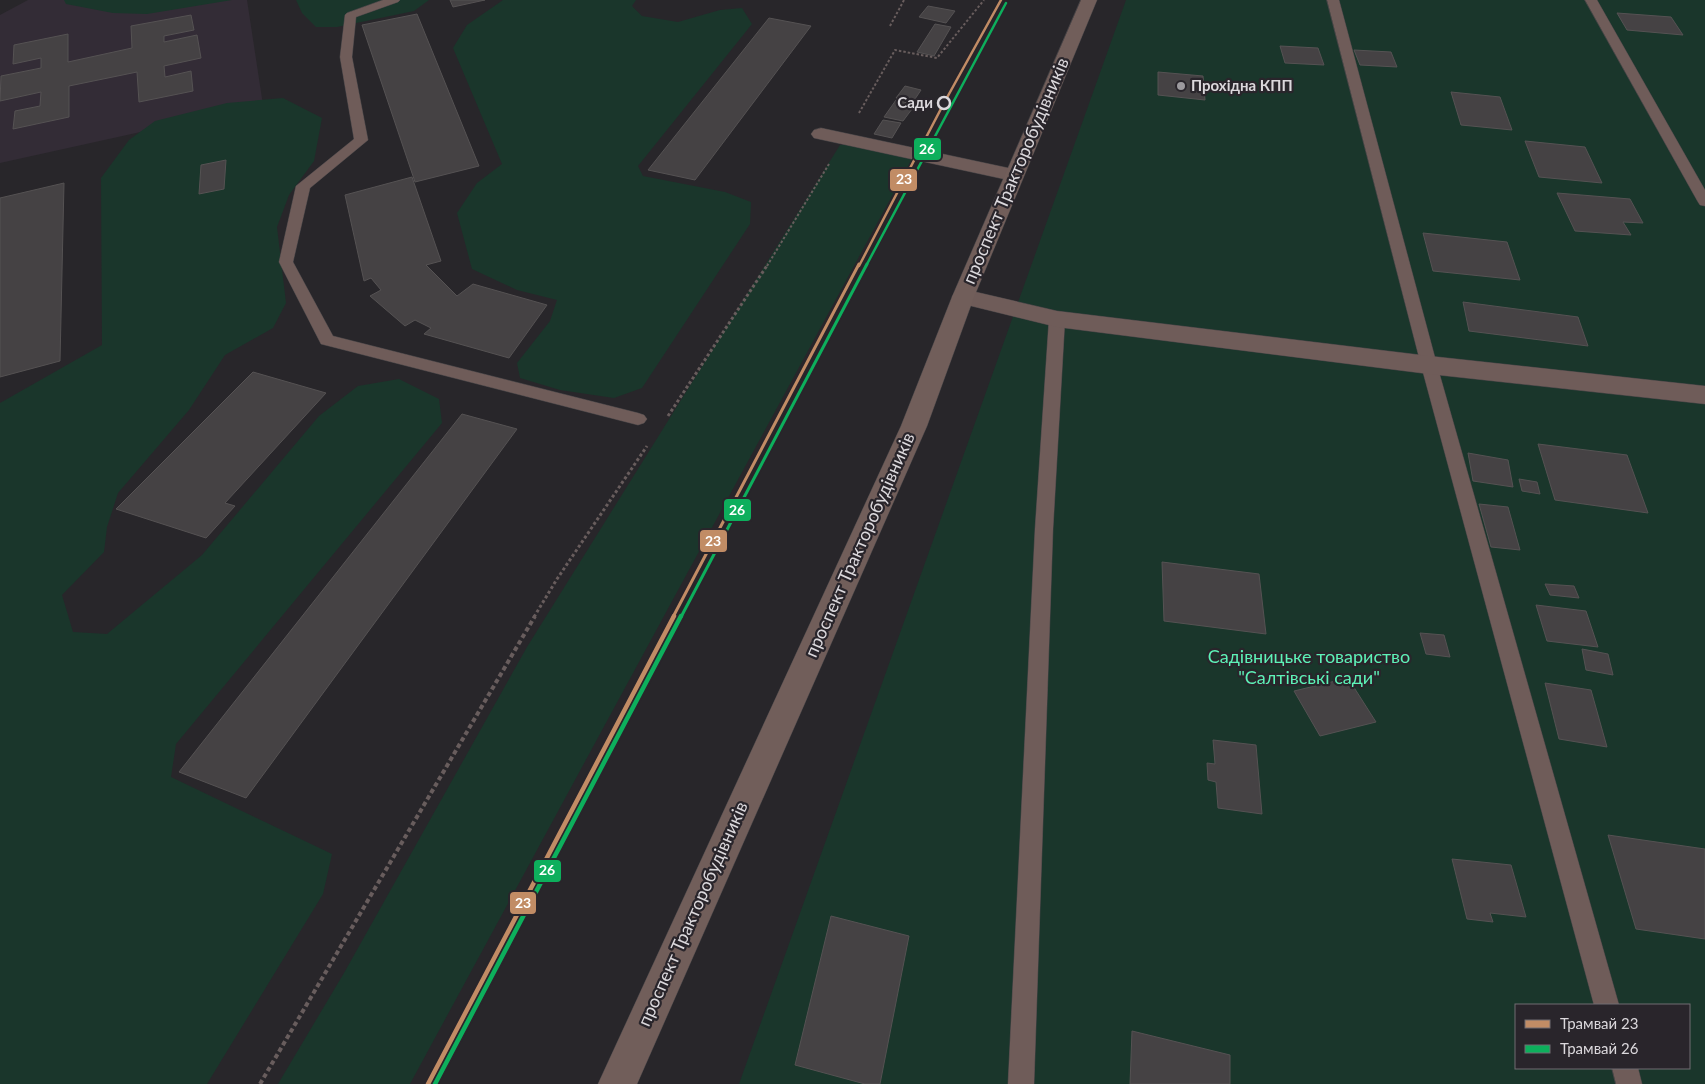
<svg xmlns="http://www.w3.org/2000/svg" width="1705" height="1084" font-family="Lato,sans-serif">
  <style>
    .built { fill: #332c36 }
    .green { fill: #1a362b; fill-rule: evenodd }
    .building { fill: #454244; stroke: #555253 }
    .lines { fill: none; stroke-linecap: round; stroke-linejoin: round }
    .service-casing { stroke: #454346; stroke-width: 1 }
    .minor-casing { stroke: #454346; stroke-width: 1 }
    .secondary-casing { stroke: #454346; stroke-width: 1 }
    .path-far2 { stroke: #685d5d; stroke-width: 2; stroke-dasharray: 2.5 2; stroke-linecap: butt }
    .path-far1 { stroke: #685d5d; stroke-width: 3; stroke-dasharray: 3 2.5; stroke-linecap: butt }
    .path { stroke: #685d5d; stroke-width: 4; stroke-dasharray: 4.5 3; stroke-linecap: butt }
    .service { fill: #6f5c59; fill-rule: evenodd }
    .minor { fill: #6f5c59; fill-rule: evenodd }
    .secondary { fill: #715e5a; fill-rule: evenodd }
    .tram-1-far2-casing { stroke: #29252b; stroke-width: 5 }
    .tram-1-far1-casing { stroke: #29252b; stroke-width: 6 }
    .tram-1-casing { stroke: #29252b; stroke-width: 8 }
    .tram-2-far2-casing { stroke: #29252b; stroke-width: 5 }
    .tram-2-far1-casing { stroke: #29252b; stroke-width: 6 }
    .tram-2-casing { stroke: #29252b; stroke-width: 8 }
    .tram-1-far2 { stroke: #c18c65; stroke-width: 2.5 }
    .tram-1-far1 { stroke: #c18c65; stroke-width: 3 }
    .tram-1 { stroke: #c18c65; stroke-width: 4.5 }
    .tram-2-far2 { stroke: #0daf5c; stroke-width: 2.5 }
    .tram-2-far1 { stroke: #0daf5c; stroke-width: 3 }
    .tram-2 { stroke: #0daf5c; stroke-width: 4.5 }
    .poi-dot { fill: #9c9a9e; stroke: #29252b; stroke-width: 2 }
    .stop-dot { fill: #29252b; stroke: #dbd8dc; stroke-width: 2.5 }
    .labels { text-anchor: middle; stroke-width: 4.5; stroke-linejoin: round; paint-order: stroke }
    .far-poi-label { font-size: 15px; font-weight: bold; fill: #dbd8dc; stroke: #29252b; text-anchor: start }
    .far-stop-label { font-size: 15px; font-weight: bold; fill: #dbd8dc; stroke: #29252b; text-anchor: end }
    .street-label { font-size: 18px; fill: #dbd8dc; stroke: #29252b }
    .park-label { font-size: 18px; fill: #5df2b7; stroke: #29252b }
    .line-badge { stroke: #29252b; stroke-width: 2 }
    .badge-label { font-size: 14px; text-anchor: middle; font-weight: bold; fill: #fff }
  </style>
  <rect width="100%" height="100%" fill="#28262a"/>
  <path class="built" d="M 28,0 L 247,0 L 263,105 L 0,163 L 0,15 Z"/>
  <path class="green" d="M 64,0 L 232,0 L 147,14 L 113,13 L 66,4 Z
    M 296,0 L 429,0 L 414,11 L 337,27 L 316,27 L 302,13 Z
    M 503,0 L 636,0 L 632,6 L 642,16 L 678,22 L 720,10 L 742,8 L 752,24 L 638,166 L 643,176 L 725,192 L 751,202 L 750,224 L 642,388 L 614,398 L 560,390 L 520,378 L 517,363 L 550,321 L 557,300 L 517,290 L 472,269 L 457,213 L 477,183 L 502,164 L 453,48 L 467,25 Z
    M 1126,0 L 1705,0 L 1705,1084 L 739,1084 ZM 1516,1005 L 1689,1005 L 1689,1068 L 1516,1068 Z
    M 283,98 L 322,118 L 314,161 L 289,195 L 277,227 L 286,303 L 273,328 L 225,355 L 189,410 L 118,493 L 107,527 L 104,552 L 62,595 L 73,632 L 107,634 L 202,555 L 319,416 L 358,386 L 399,379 L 439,399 L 442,423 L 176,744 L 171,777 L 332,854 L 323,894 L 207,1084 L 0,1084 L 0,403 L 102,345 L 101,178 L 129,140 L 155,121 L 227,103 Z
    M 853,144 L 909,156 L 912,159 L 410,1084 L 278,1084 L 344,973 L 527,647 L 840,145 Z"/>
  <path class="building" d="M 450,0 L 485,0 L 453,7 Z
    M 928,6 L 955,11 L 946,23 L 919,17 Z
    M 1617,13 L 1671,17 L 1683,35 L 1627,30 Z
    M 417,14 L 479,166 L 415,182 L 362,25 Z
    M 191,15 L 194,30 L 164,36 L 164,42 L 197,35 L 201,58 L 164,66 L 165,77 L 191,71 L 193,91 L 139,102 L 137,72 L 69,86 L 69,117 L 13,129 L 15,111 L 40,106 L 41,92 L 0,101 L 1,76 L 41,68 L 41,58 L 13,64 L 14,45 L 68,34 L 68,62 L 132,48 L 131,26 Z
    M 769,18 L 811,26 L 695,180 L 648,170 Z
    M 935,24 L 951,27 L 934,56 L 917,52 Z
    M 1280,46 L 1318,48 L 1324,65 L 1285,63 Z
    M 1354,50 L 1391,52 L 1397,67 L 1360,65 Z
    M 1158,72 L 1203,76 L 1205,100 L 1158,95 Z
    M 905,86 L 921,90 L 913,102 L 896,98 Z
    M 1451,92 L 1500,97 L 1512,130 L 1461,125 Z
    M 896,100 L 915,105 L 903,121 L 884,117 Z
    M 883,120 L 901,123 L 892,138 L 874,134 Z
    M 1525,141 L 1585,147 L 1602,183 L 1539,177 Z
    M 226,160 L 224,189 L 199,194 L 201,165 Z
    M 412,177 L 441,261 L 426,265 L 457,296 L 473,284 L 547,305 L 509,358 L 424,334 L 431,328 L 415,320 L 405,326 L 370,296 L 381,290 L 371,278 L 364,281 L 345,195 Z
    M 64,183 L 60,361 L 0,377 L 0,198 Z
    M 1557,193 L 1630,199 L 1643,223 L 1623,222 L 1631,235 L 1575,231 Z
    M 1423,233 L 1507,242 L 1520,280 L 1433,271 Z
    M 1463,302 L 1578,317 L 1588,346 L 1469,331 Z
    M 253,372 L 326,393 L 225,503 L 235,506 L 206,538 L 116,509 Z
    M 462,414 L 517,429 L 246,798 L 179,772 Z
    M 1538,444 L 1627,455 L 1648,513 L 1555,500 Z
    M 1468,453 L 1508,460 L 1513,487 L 1473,481 Z
    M 1519,479 L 1537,482 L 1540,494 L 1522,491 Z
    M 1479,504 L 1508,507 L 1520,550 L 1491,547 Z
    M 1162,562 L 1259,574 L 1266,634 L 1164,621 Z
    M 1545,584 L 1574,586 L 1579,598 L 1550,595 Z
    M 1536,605 L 1586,611 L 1598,647 L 1547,641 Z
    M 1420,633 L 1444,635 L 1450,657 L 1426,654 Z
    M 1582,649 L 1608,654 L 1613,675 L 1586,670 Z
    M 1348,678 L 1376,722 L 1320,736 L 1294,691 Z
    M 1545,683 L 1591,690 L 1607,747 L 1559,739 Z
    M 1213,740 L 1256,745 L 1262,814 L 1218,808 L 1216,782 L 1208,780 L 1207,763 L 1215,764 Z
    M 1608,835 L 1705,849 L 1705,939 L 1636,929 Z
    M 1452,859 L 1511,865 L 1526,917 L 1490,913 L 1493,922 L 1467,919 Z
    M 831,916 L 909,936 L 880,1084 L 865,1084 L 795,1065 Z
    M 1132,1031 L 1230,1055 L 1230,1084 L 1130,1084 Z"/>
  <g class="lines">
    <g class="service-casing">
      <path id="service" d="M 383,0 L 400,0 L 398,2 L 356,17 L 352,57 L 368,140 L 310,188 L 293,262 L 333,336 L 638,413 L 644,415 L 647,419 L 644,423 L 638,425 L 321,344 L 279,262 L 296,186 L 354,139 L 340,57 L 345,15 L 347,13 Z
        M 1327,0 L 1339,0 L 1437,365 L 1619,1005 L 1594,1005 L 1421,365 Z
        M 1585,0 L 1597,0 L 1705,190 L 1705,206 L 1700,205 L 1698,202 Z
        M 1057,314 L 1063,315 L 1065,319 L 1053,529 L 1034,1084 L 1008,1084 L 1035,529 L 1049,319 L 1051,315 Z
        M 1612,1068 L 1638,1068 L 1642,1084 L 1616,1084 Z"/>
    </g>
    <g class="minor-casing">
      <path id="minor" d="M 821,128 L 1013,169 L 1020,171 L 1023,175 L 1020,179 L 1013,181 L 814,138 L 811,134 L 814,130 Z
        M 963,289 L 1057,311 L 1429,356 L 1705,386 L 1705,404 L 1429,374 L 1057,327 L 955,302 L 952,297 L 955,292 Z"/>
    </g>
    <g class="secondary-casing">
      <path id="secondary" d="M 1081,0 L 1097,0 L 974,297 L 927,426 L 637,1084 L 598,1084 L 901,426 L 952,297 Z"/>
    </g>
    <path class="path-far2" d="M 890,26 L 904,0
      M 859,113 L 895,50 L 937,58 L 984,0
      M 767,266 L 829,164"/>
    <path class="path-far1" d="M 668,416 L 768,264
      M 534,617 L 557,579 L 647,446"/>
    <path class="path" d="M 260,1084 L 535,616"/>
    <use href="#service" class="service"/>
    <use href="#minor" class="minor"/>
    <use href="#secondary" class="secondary"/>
    <g class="tram-1-far2-casing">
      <path id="tram-1-far2" d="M 859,266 L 944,103 L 1001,0"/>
    </g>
    <g class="tram-1-far1-casing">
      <path id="tram-1-far1" d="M 673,617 L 859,264"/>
    </g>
    <g class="tram-1-casing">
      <path id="tram-1" d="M 428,1084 L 674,616"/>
    </g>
    <g class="tram-2-far2-casing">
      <path id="tram-2-far2" d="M 866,266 L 1006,3"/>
    </g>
    <g class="tram-2-far1-casing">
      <path id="tram-2-far1" d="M 681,617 L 867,264"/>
    </g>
    <g class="tram-2-casing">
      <path id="tram-2" d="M 435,1084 L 681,616"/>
    </g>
    <use href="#tram-1-far2" class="tram-1-far2"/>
    <use href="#tram-1-far1" class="tram-1-far1"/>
    <use href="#tram-1" class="tram-1"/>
    <use href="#tram-2-far2" class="tram-2-far2"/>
    <use href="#tram-2-far1" class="tram-2-far1"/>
    <use href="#tram-2" class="tram-2"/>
  </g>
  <circle class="poi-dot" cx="1181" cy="86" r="5"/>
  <circle class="stop-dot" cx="944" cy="103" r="6"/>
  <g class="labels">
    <g class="far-poi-label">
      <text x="1191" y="91">Прохідна КПП</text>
    </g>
    <g class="far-stop-label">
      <text x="933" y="108">Сади</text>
    </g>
    <g class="street-label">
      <text transform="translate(1016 171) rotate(-67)" y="6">проспект Тракторобудівників</text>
      <text transform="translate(860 545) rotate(-66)" y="6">проспект Тракторобудівників</text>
      <text transform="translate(693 914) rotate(-66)" y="6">проспект Тракторобудівників</text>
    </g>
    <g class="park-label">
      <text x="1309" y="663">Садівницьке товариство<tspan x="1309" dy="21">"Салтівські сади"</tspan></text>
    </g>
  </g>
  <g class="line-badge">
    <rect x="913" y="137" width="29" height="24" rx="5" fill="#0daf5c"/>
    <rect x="889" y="168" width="29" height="24" rx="5" fill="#c18c65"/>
    <rect x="723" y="498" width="29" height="24" rx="5" fill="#0daf5c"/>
    <rect x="699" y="529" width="29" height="24" rx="5" fill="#c18c65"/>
    <rect x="533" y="859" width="29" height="24" rx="5" fill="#0daf5c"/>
    <rect x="509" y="891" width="28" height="24" rx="5" fill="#c18c65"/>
  </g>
  <g class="badge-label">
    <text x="927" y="154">26</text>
    <text x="904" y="184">23</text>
    <text x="737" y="515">26</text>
    <text x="713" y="546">23</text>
    <text x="547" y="875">26</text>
    <text x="523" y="908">23</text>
  </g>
  <rect x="1515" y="1004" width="175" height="65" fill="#29252b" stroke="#706d72"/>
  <rect x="1525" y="1020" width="25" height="8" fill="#c18c65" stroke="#706d72"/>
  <text x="1560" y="1029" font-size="15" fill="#dbd8dc">Трамвай 23</text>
  <rect x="1525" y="1045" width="25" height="8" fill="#0daf5c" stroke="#706d72"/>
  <text x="1560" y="1054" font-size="15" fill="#dbd8dc">Трамвай 26</text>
</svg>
